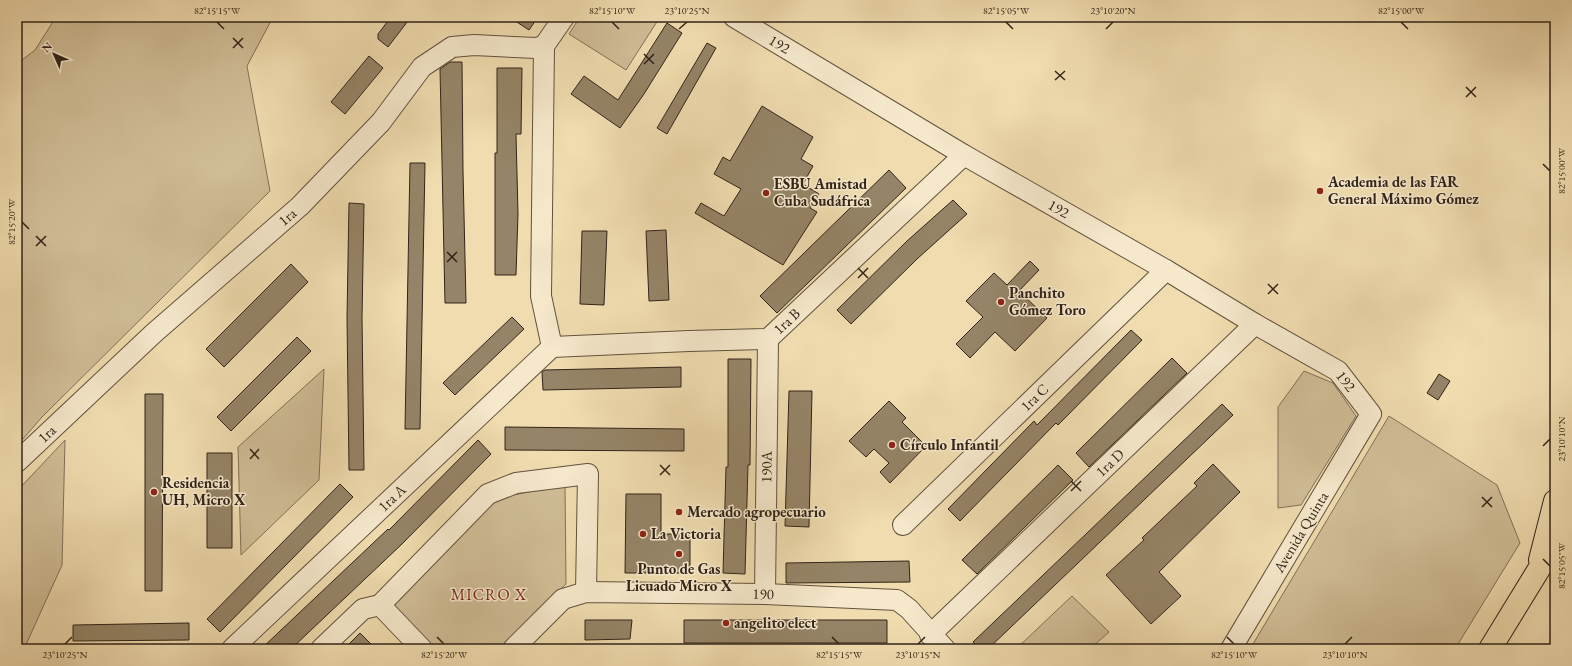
<svg xmlns="http://www.w3.org/2000/svg" width="1572" height="666" font-family="'EB Garamond',serif">
  <style>
    .green { fill: #d0bd96; stroke: #817058 }
    .building { fill: #958467; stroke: #322419 }
    .lines { fill: none; stroke-linecap: round; stroke-linejoin: round }
    .minor-casing { stroke: #62523e; stroke-width: 22 }
    .highway-casing { stroke: #322419; stroke-width: 24 }
    .minor { stroke: #f5e8cb; stroke-width: 20 }
    .highway { stroke: #f0dcaf; stroke-width: 22 }
    .ticks { fill: none; stroke: #322419; stroke-width: 1.5 }
    .poi-dot { fill: #8f2418; stroke: #f5e8cb; stroke-width: 1.5 }
    .labels { text-anchor: middle; stroke-width: 3; stroke-linejoin: round; paint-order: stroke }
    .street-label { font-size: 15px; fill: #322419; stroke: #f5e8cb }
    .poi-label { font-size: 15px; font-weight: bold; fill: #322419; stroke: #f5e8cb; text-anchor: start }
    .neighbourhood-label { font-size: 16px; letter-spacing: 1px; fill: #7a1f14; stroke: #f5e8cb }
    .neatline { fill: none; stroke: #322419; stroke-width: 1.5 }
    .ticks-label { font-size: 10px; text-anchor: middle; fill: #322419 }
  </style>
  <rect width="100%" height="100%" fill="#f0dcaf"/>
  <filter id="stains"><feTurbulence type="fractalNoise" baseFrequency=".005" numOctaves="4"/><feColorMatrix values="0 0 0 0 .2 0 0 0 0 .09 0 0 0 0 .02 0 0 0 .5 -.17"/></filter>
  <radialGradient id="worn" r=".72"><stop offset=".6" stop-color="#630" stop-opacity="0"/><stop offset="1" stop-color="#630" stop-opacity=".3"/></radialGradient>
  <path class="green" d="M 56,17 L 273,17 L 247,66 L 270,191 L 42,417 L 17,446 L 17,64 L 35,50 Z
    M 580,17 L 660,17 L 626,70 L 569,34 Z
    M 324,369 L 319,480 L 241,555 L 238,447 Z
    M 1304,371 L 1333,383 L 1356,416 L 1301,505 L 1278,508 L 1278,407 Z
    M 1389,416 L 1497,485 L 1520,543 L 1455,649 L 1250,649 Z
    M 65,440 L 62,565 L 24,649 L 17,649 L 17,491 Z
    M 565,485 L 566,584 L 499,649 L 431,649 L 389,605 L 492,499 Z
    M 1072,596 L 1109,632 L 1090,649 L 1016,649 Z"/>
  <path class="building" d="M 391,17 L 411,17 L 388,47 L 378,39 L 378,34 Z
    M 509,17 L 538,17 L 529,30 Z
    M 667,23 L 682,33 L 644,94 L 620,128 L 571,94 L 584,76 L 618,100 Z
    M 707,43 L 716,48 L 667,134 L 657,128 Z
    M 369,56 L 383,68 L 345,114 L 331,102 Z
    M 450,62 L 462,62 L 463,171 L 466,303 L 445,303 L 440,69 Z
    M 497,68 L 522,68 L 521,134 L 516,134 L 518,214 L 516,275 L 495,275 L 495,153 L 497,153 Z
    M 762,106 L 813,137 L 801,159 L 813,166 L 803,184 L 819,194 L 810,208 L 817,212 L 783,265 L 695,213 L 701,203 L 724,216 L 741,189 L 714,174 L 723,157 L 730,161 Z
    M 410,163 L 425,163 L 420,429 L 405,429 Z
    M 889,170 L 906,188 L 777,313 L 760,296 Z
    M 953,200 L 967,214 L 917,259 L 851,324 L 837,310 L 907,241 Z
    M 349,203 L 364,204 L 362,318 L 364,470 L 349,470 L 347,318 Z
    M 666,230 L 669,300 L 649,301 L 646,231 Z
    M 582,231 L 607,231 L 604,305 L 580,304 Z
    M 1030,261 L 1039,270 L 1019,291 L 1047,318 L 1015,351 L 995,332 L 970,358 L 956,344 L 983,317 L 966,301 L 994,273 L 1007,285 Z
    M 291,264 L 308,282 L 224,367 L 206,349 Z
    M 512,317 L 524,329 L 455,395 L 443,383 Z
    M 1131,330 L 1142,340 L 1058,425 L 1056,423 L 960,521 L 948,509 L 1034,421 L 1037,425 Z
    M 297,337 L 311,351 L 231,431 L 217,417 Z
    M 1172,358 L 1187,373 L 1089,467 L 1076,453 Z
    M 728,359 L 751,359 L 750,465 L 748,465 L 745,574 L 723,573 L 726,467 L 728,467 Z
    M 681,367 L 681,387 L 543,390 L 542,372 L 545,370 Z
    M 1439,374 L 1450,381 L 1438,400 L 1427,393 Z
    M 789,391 L 812,391 L 809,527 L 785,526 Z
    M 145,394 L 163,394 L 162,591 L 145,591 Z
    M 889,401 L 906,418 L 902,422 L 926,446 L 890,483 L 880,472 L 889,463 L 874,449 L 866,457 L 849,441 Z
    M 1222,404 L 1233,415 L 988,649 L 980,649 L 973,642 Z
    M 505,427 L 684,429 L 684,451 L 505,450 Z
    M 478,440 L 491,454 L 402,544 L 291,649 L 261,649 L 388,529 L 389,530 Z
    M 207,453 L 232,453 L 232,548 L 207,548 Z
    M 1213,464 L 1240,492 L 1159,572 L 1181,596 L 1151,624 L 1106,575 L 1144,540 L 1142,538 L 1197,486 L 1194,483 Z
    M 1058,465 L 1073,480 L 977,574 L 962,560 Z
    M 340,484 L 353,497 L 220,632 L 207,619 Z
    M 626,494 L 661,494 L 661,534 L 690,534 L 690,573 L 625,573 Z
    M 909,561 L 910,582 L 786,583 L 786,563 Z
    M 585,620 L 632,620 L 630,639 L 585,640 Z
    M 684,620 L 887,620 L 887,643 L 684,643 Z
    M 189,623 L 189,640 L 73,641 L 73,625 Z
    M 360,633 L 376,649 L 344,649 Z"/>
  <g class="lines">
    <g class="minor-casing">
      <g id="minor">
        <path id="s1" d="M 734,17 L 964,155 L 1166,270 L 1255,324 L 1338,371 L 1371,414 L 1231,649"/>
        <path d="M 544,46 L 541,296 L 552,347"/>
        <path id="s2" d="M 552,347 L 689,341 L 768,339 L 964,155"/>
        <path id="s3" d="M 17,462 L 154,333 L 300,206 L 381,122 L 422,67 L 452,47 L 474,45 L 536,48 L 544,46 L 564,17"/>
        <path id="s4" d="M 903,525 L 1166,270"/>
        <path id="s5" d="M 765,594 L 768,339"/>
        <path d="M 380,605 L 422,649"/>
        <path id="s6" d="M 930,635 L 1255,324"/>
        <path id="s7" d="M 232,649 L 552,347"/>
        <path d="M 321,649 L 363,609 L 380,605 L 488,494 L 516,483 L 588,474 L 586,592"/>
        <path id="s8" d="M 513,649 L 563,599 L 586,592 L 765,594 L 897,600 L 909,609 L 945,649"/>
      </g>
    </g>
    <g class="highway-casing">
      <path id="highway" d="M 1540,560 L 1555,501
        M 1490,649 L 1555,543"/>
    </g>
    <use href="#minor" class="minor"/>
    <use href="#highway" class="highway"/>
  </g>
  <path class="ticks" d="M 217,22 L 224,29M 612,22 L 619,29M 1006,22 L 1013,29M 1401,22 L 1408,29M 679,29 L 687,22M 1106,29 L 1113,22M 233,38 L 243,48M 233,48 L 243,38M 644,54 L 654,64M 644,64 L 654,54M 1055,71 L 1065,80M 1055,80 L 1065,71M 1466,87 L 1476,97M 1466,97 L 1476,87M 1543,164 L 1550,171M 22,222 L 29,229M 36,236 L 46,246M 36,246 L 46,236M 447,252 L 457,262M 447,262 L 457,252M 858,268 L 868,278M 858,278 L 868,268M 1268,284 L 1278,294M 1268,294 L 1278,284M 1543,446 L 1550,439M 250,449 L 259,459M 250,459 L 259,449M 660,465 L 670,475M 660,475 L 670,465M 1071,481 L 1081,491M 1071,491 L 1081,481M 1482,497 L 1492,507M 1482,507 L 1492,497M 1543,559 L 1550,566M 437,637 L 444,644M 832,637 L 839,644M 1227,637 L 1234,644M 65,644 L 72,637M 918,644 L 925,637M 1345,644 L 1352,637"/>
  <g class="poi-dot">
    <circle cx="1320" cy="191" r="4"/>
    <circle cx="766" cy="193" r="4"/>
    <circle cx="1001" cy="302" r="4"/>
    <circle cx="892" cy="445" r="4"/>
    <circle cx="154" cy="492" r="4"/>
    <circle cx="679" cy="512" r="4"/>
    <circle cx="643" cy="534" r="4"/>
    <circle cx="679" cy="554" r="4"/>
    <circle cx="726" cy="623" r="4"/>
  </g>
  <g class="labels">
    <g class="street-label">
      <text dy="5" stroke="none"><textPath href="#s1" startOffset="53">192</textPath></text>
      <text dy="5" stroke="none"><textPath href="#s1" startOffset="377">192</textPath></text>
      <text dy="5" stroke="none"><textPath href="#s3" startOffset="365">1ra</textPath></text>
      <text dy="5" stroke="none"><textPath href="#s2" startOffset="242">1ra B</textPath></text>
      <text dy="5" stroke="none"><textPath href="#s1" startOffset="713">192</textPath></text>
      <text dy="5" stroke="none"><textPath href="#s4" startOffset="183">1ra C</textPath></text>
      <text dy="5" stroke="none"><textPath href="#s3" startOffset="41">1ra</textPath></text>
      <text dy="5" stroke="none"><textPath href="#s6" startOffset="249">1ra D</textPath></text>
      <text dy="5" stroke="none"><textPath href="#s5" startOffset="127">190A</textPath></text>
      <text dy="5" stroke="none"><textPath href="#s7" startOffset="220">1ra A</textPath></text>
      <text transform="translate(1301 532) rotate(-59)" y="5">Avenida Quinta</text>
      <text dy="5" stroke="none"><textPath href="#s8" startOffset="272">190</textPath></text>
    </g>
    <g class="poi-label">
      <text x="1328" y="187">Academia de las FAR<tspan x="1328" dy="17">General Máximo Gómez</tspan></text>
      <text x="774" y="189">ESBU Amistad<tspan x="774" dy="17">Cuba Sudáfrica</tspan></text>
      <text x="1009" y="298">Panchito<tspan x="1009" dy="17">Gómez Toro</tspan></text>
      <text x="900" y="450">Círculo Infantil</text>
      <text x="162" y="488">Residencia<tspan x="162" dy="17">UH, Micro X</tspan></text>
      <text x="687" y="517">Mercado agropecuario</text>
      <text x="651" y="539">La Victoria</text>
      <text x="679" y="574" text-anchor="middle">Punto de Gas<tspan x="679" dy="17">Licuado Micro X</tspan></text>
      <text x="734" y="628">angelito elect</text>
    </g>
    <g class="neighbourhood-label">
      <text x="489" y="600">MICRO X</text>
    </g>
  </g>
  <rect width="1572" height="666" fill="none" stroke="#f0dcaf" stroke-width="44"/>
  <g transform="translate(54 54) rotate(315)" stroke="#f5e8cb" stroke-width="3" paint-order="stroke">
  <path d="M0-3L7 15L0 10L-7 15Z" fill="#322419"/>
  <text y="-6" font-size="11" font-weight="bold" text-anchor="middle" fill="#322419">N</text>
  </g>
  <rect x="22" y="22" width="1528" height="622" class="neatline"/>
  <g class="ticks-label">
    <text x="217" y="14">82°15'15"W</text>
    <text x="612" y="14">82°15'10"W</text>
    <text x="687" y="14">23°10'25"N</text>
    <text x="1006" y="14">82°15'05"W</text>
    <text x="1113" y="14">23°10'20"N</text>
    <text x="1401" y="14">82°15'00"W</text>
    <text transform="translate(1561 171) rotate(-90)" y="4">82°15'00"W</text>
    <text transform="translate(11 222) rotate(-90)" y="4">82°15'20"W</text>
    <text transform="translate(1561 439) rotate(-90)" y="4">23°10'10"N</text>
    <text transform="translate(1561 566) rotate(-90)" y="4">82°15'05"W</text>
    <text x="65" y="658">23°10'25"N</text>
    <text x="444" y="658">82°15'20"W</text>
    <text x="839" y="658">82°15'15"W</text>
    <text x="918" y="658">23°10'15"N</text>
    <text x="1234" y="658">82°15'10"W</text>
    <text x="1345" y="658">23°10'10"N</text>
  </g>
  <rect width="100%" height="100%" filter="url(#stains)"/>
  <rect width="100%" height="100%" fill="url(#worn)"/>
</svg>
